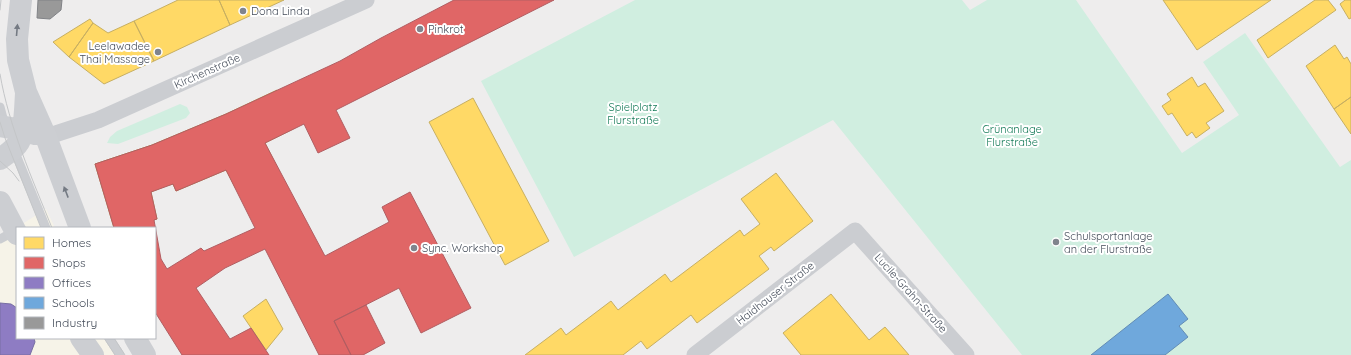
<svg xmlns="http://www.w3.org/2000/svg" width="1351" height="355" font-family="Quicksand,sans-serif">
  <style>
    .commercial { fill: #f6f3e8 }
    .green { fill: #d0eee0 }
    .homes { fill: #ffd966; stroke: #c7af62 }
    .shops { fill: #e06666; stroke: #b15e62; fill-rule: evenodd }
    .offices { fill: #8e7cc3; stroke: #786ea3 }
    .schools { fill: #6fa8dc; stroke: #628cb5 }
    .industry { fill: #999; stroke: #808286 }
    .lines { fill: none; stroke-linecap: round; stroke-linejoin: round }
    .lane { stroke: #cbcdd1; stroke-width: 9 }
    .street { stroke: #cbcdd1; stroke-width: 17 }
    .secondary { stroke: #ccced2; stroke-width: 22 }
    .tram { stroke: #c4c6c8; stroke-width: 1 }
    .oneway { fill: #747a83 }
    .poi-dot { fill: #80848d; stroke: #fff; stroke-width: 1.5 }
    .labels { text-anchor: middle; stroke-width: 4; stroke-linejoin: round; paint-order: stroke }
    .poi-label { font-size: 11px; fill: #444c59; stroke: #fff; text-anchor: start }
    .street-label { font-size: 11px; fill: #444c59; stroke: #fff }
    .park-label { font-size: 11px; fill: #157b58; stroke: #fff }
  </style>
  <rect width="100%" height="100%" fill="#eeeded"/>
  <path class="commercial" d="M 46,209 L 55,228 L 17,228 L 17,338 L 107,338 L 118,355 L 0,355 L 0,238 Z"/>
  <path class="green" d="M 635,0 L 962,0 L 970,10 L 987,0 L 1076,0 L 1182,153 L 1239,115 L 1203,62 L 1245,33 L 1340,167 L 1351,160 L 1351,355 L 1022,355 L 833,120 L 574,257 L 481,81 Z
    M 180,104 L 187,107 L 190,113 L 186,118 L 118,144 L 107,143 L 110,137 L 117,131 Z"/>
  <path class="homes" d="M 178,0 L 219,0 L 230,25 L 154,61 L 134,21 Z
    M 219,0 L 284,0 L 230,25 Z
    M 1163,0 L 1271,0 L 1197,50 Z
    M 1315,0 L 1328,0 L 1336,10 L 1268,58 L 1257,40 Z
    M 1345,0 L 1351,0 L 1351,18 L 1349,19 L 1340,4 Z
    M 90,19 L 93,23 L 69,57 L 53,42 Z
    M 134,21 L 154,61 L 104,84 L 69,57 L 93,23 L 108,33 Z
    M 1335,45 L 1344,59 L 1347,57 L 1351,64 L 1351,97 L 1334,109 L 1306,66 Z
    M 1192,77 L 1198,87 L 1205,83 L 1224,111 L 1206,123 L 1210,128 L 1196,138 L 1192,132 L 1187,136 L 1172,113 L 1168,115 L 1162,106 L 1171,100 L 1167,94 Z
    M 277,90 L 295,128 L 265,143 L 277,167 L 259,177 L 226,114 Z
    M 1351,97 L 1351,134 L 1334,109 Z
    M 473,98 L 549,241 L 505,265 L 429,122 Z
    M 226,114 L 259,177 L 236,189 L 226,170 L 176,191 L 173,184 L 166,186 L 152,145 Z
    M 152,145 L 166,186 L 151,192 L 157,219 L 128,228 L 114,228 L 95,164 Z
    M 776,173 L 813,221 L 774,251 L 771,247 L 759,256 L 769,269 L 697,323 L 691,315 L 647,349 L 641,341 L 623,355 L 525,355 L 561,328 L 566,335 L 611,301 L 618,310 L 665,274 L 671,282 L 740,230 L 744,236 L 760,224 L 741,199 Z
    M 831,294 L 869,340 L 885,327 L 909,355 L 801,355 L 783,333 Z
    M 266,299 L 283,329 L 266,350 L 243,316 Z"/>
  <path class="shops" d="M 454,0 L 554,0 L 336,110 L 350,138 L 318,153 L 304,124 L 265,143 L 325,256 L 389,222 L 382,207 L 410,192 L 471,308 L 421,333 L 399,288 L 334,321 L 351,355 L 319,355 L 265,249 L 225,268 L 196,288 L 230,339 L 251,328 L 269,355 L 182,355 L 155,312 L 155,228 L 114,228 L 95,164 L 152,145 L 226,114 L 340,61 L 381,38 ZM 226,170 L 255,228 L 204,251 L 201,248 L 167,269 L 161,259 L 154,220 L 157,219 L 151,192 L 173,184 L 176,191 Z
    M 366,305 L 385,343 L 363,355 L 351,355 L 334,321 Z"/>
  <path class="offices" d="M 0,303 L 11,304 L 17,308 L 17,338 L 34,338 L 35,342 L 30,355 L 0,355 Z"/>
  <path class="schools" d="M 1168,294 L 1188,319 L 1179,326 L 1188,337 L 1165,355 L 1091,355 Z"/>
  <path class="industry" d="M 38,0 L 62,0 L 61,10 L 50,19 L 37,18 Z"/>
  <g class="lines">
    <path class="lane" d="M 0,107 L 5,126
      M 14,150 L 46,228
      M 0,239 L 15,231
      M 109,338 L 120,355"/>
    <path class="street" d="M 46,137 L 98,120 L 366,0
      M 695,355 L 855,231 L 966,355"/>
    <path class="secondary" d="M 21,0 L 17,39 L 18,60 L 26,92 L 46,137 L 80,228
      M 0,126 L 22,130 L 35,134
      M 0,159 C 7,154 15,149 19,142 C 25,132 25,106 26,94
      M 0,202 L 17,234
      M 81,338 L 93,355
      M 135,338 L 145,355"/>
    <path class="tram" d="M 0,10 L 1,0
      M 0,74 C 9,127 32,178 52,228
      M 0,122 L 5,138 L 41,228
      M 0,161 L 13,173 L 19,181
      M 104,338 L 115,355
      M 114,338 L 125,355"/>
  </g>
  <defs><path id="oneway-solid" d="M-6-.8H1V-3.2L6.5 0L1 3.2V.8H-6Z"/></defs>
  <g class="oneway">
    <use href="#oneway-solid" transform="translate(17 30) rotate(-85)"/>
    <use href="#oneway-solid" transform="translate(66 192) rotate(-111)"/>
  </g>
  <g class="poi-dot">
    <circle cx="243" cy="11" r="4"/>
    <circle cx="420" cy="29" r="4"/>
    <circle cx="158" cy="52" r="4"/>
    <circle cx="1056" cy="242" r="4"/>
    <circle cx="414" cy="248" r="4"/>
  </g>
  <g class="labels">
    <g class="poi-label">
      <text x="251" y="15">Dona Linda</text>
      <text x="428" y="33">Pinkrot</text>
      <text x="150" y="50" text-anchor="end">Leelawadee<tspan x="150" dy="13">Thai Massage</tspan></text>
      <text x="1064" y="240">Schulsportanlage<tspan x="1064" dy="13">an der Flurstraße</tspan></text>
      <text x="422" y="252">Sync. Workshop</text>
    </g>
    <g class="street-label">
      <text transform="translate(207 71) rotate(-24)" y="4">Kirchenstraße</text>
      <text transform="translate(775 293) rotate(-38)" y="4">Haidhauser Straße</text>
      <text transform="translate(911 293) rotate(48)" y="4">Lucile-Grahn-Straße</text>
    </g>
    <g class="park-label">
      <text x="633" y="111">Spielplatz<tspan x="633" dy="13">Flurstraße</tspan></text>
      <text x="1012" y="133">Grünanlage<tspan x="1012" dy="13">Flurstraße</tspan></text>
    </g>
  </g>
  <rect x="16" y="227" width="140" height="112" fill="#ffffff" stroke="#b4b7bd"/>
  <rect x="24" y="237" width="20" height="12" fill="#ffd966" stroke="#b4b7bd"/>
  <text x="52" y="247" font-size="12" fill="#444c59">Homes</text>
  <rect x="24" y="257" width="20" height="12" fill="#e06666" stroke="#b4b7bd"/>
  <text x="52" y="267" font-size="12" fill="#444c59">Shops</text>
  <rect x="24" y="277" width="20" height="12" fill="#8e7cc3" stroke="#b4b7bd"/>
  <text x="52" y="287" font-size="12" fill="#444c59">Offices</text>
  <rect x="24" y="297" width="20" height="12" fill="#6fa8dc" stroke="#b4b7bd"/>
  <text x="52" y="307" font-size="12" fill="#444c59">Schools</text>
  <rect x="24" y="317" width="20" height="12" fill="#999999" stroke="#b4b7bd"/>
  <text x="52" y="327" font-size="12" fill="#444c59">Industry</text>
</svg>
